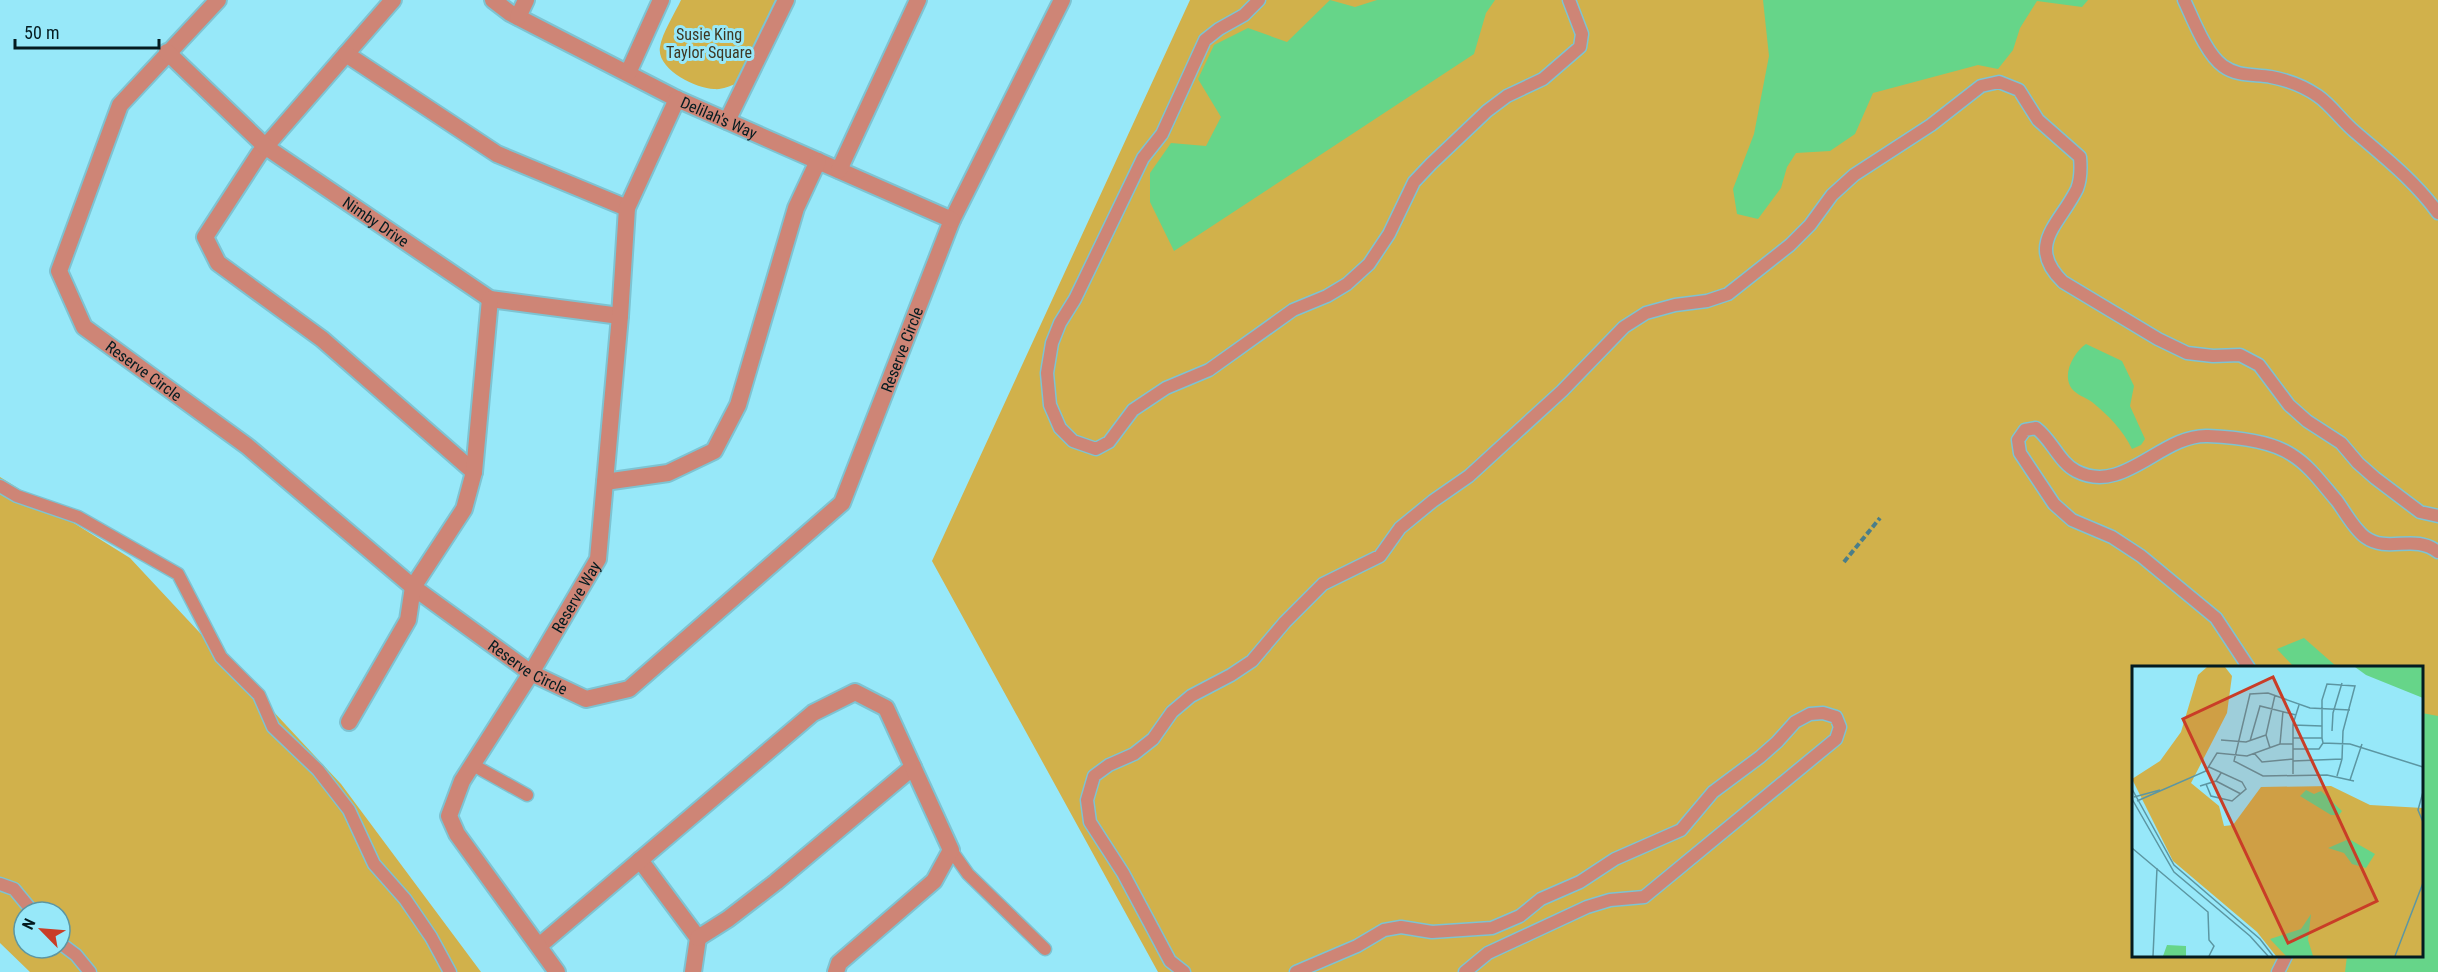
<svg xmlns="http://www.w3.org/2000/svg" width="2438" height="972" font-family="'Roboto Condensed',sans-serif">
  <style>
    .green { fill: #d1b14b; fill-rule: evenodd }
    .water { fill: #66d589 }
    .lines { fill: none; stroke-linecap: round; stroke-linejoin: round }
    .service-casing { stroke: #7dc3d2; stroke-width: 15 }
    .minor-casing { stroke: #7dc3d2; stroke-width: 20 }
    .path { stroke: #4b7e89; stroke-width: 4; stroke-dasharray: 6 3; stroke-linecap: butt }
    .service { stroke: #ce8576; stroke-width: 12 }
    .minor { stroke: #ce8576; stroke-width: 16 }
    .labels { text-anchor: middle; stroke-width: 6; stroke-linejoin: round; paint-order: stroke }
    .park-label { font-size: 16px; fill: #3e3722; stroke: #97e8f9 }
    .street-label { font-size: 16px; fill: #041b20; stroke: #97e8f9 }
    .inset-road { fill: none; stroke: #5c96a2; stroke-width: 1.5 }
    .view { fill: #c93d27; fill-opacity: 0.15; stroke: #c93d27; stroke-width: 3 }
    .inset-edge { fill: none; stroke: #041b20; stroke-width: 3 }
  </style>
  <rect width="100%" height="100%" fill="#97e8f9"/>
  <path class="green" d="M 681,0 L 778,0 L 736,84 C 729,86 722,90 714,89 C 696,89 656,69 660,47 C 662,33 675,13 681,0 Z
    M 1190,0 L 2438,0 L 2438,972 L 1158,972 L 932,561 ZM 2134,668 L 2422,668 L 2422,956 L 2134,956 Z
    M 0,477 L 130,558 L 341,784 L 481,972 L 30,972 L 0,943 ZM 24,912 L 60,912 L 60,948 L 24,948 Z"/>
  <path class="water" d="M 1330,0 L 1355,7 L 1377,0 L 1495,0 L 1486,13 L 1474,54 L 1174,251 L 1150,202 L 1150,173 L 1171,143 L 1206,146 L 1221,117 L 1198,79 L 1214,45 L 1248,28 L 1287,42 Z
    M 1763,0 L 2088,0 L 2082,7 L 2037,1 L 2020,28 L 2013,50 L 1998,69 L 1978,65 L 1873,93 L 1855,134 L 1830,151 L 1796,153 L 1787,167 L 1781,188 L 1758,219 L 1737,214 L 1733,189 L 1754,134 L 1769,56 Z
    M 2086,344 L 2122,361 L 2134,386 L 2130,406 L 2145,439 L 2141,445 L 2132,449 C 2123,430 2108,415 2092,402 C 2085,397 2077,395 2072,389 C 2061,375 2074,352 2086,344 Z
    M 2304,638 L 2337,667 L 2294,667 L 2277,649 Z
    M 2422,713 L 2438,716 L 2438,972 L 2345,972 L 2347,956 L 2422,956 Z"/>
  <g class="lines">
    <g class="service-casing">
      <path id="service" d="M 1259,0 L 1244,15 L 1219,29 L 1205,40 L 1162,134 L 1143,158 L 1075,299 L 1060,323 L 1052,343 L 1047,373 L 1050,405 L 1060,428 L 1073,441 L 1096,449 L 1109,442 L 1133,410 L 1166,388 L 1209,370 L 1293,310 L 1327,296 L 1347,284 L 1369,264 L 1389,234 L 1414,182 L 1431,164 L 1487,111 L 1507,96 L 1543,79 L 1580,47 L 1582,34 L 1569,0
        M 2184,0 C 2193,19 2206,54 2223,66 C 2238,77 2255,74 2271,77 C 2287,80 2305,87 2318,96 C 2331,105 2341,120 2354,131 C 2384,157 2414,180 2438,213
        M 0,486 L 17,496 L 78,517 L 178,574 L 221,657 L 259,695 L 273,727 L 318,770 L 349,810 L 374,864 L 405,899 L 431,937 L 450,972
        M 2249,668 L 2216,618 L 2141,556 L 2112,537 L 2072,520 L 2054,504 L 2020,453 L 2018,440 L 2025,430 L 2036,428 C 2052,440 2059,462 2076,471 C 2124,496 2161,434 2208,436 C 2234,437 2270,440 2292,455 C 2310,466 2323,485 2337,501 C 2345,512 2354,529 2365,537 C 2388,554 2414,533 2438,552
        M 473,765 L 527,795
        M 951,850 L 968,874 L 1045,949
        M 0,884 L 14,889 L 33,912
        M 60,943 L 76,955 L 90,972
        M 1184,972 L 1170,961 L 1123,873 L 1090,822 L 1087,800 L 1094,776 L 1109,765 L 1134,754 L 1153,739 L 1172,712 L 1191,696 L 1231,675 L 1252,661 L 1285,622 L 1323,584 L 1380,556 L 1400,528 L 1433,501 L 1469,476 L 1562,391 L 1624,327 L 1646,313 L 1675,305 L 1707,301 L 1728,294 L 1790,245 L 1810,225 L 1832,195 L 1854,175 L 1931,125 L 1981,86 L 1999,82 L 2019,90 L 2038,120 L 2080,157 C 2081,168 2081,179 2077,189 C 2060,224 2025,245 2063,282 L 2158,339 L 2187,353 L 2213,356 L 2240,355 L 2259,365 L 2289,405 L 2307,421 L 2341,443 L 2358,463 L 2375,478 L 2420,512 L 2438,516
        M 1296,972 L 1357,946 L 1384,930 L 1401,927 L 1432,932 L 1492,928 L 1520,916 L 1541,899 L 1580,882 L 1615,859 L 1681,830 L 1713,792 L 1760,757 L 1777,742 L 1795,722 L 1810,714 L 1823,713 L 1836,717 L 1840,727 L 1836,739 L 1644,897 L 1610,900 L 1587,907 L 1488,953 L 1465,972
        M 2278,972 L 2286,956"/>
    </g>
    <g class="minor-casing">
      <g id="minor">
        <path id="s1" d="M 218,0 L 120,105 L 59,271 L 84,327 L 247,446 L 413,587 L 531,673 L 586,699 L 629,689 L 842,503 L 952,220 L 1062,0"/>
        <path d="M 393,0 L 259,154 L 205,237 L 218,263 L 322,339 L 474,472"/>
        <path id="s2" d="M 493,0 L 510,13 L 677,99 L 952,220"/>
        <path d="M 518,17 L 526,0"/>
        <path id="s3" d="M 167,52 L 266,147 L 490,299 L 620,316"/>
        <path d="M 346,54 L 497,154 L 627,208"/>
        <path d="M 628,73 L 661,0"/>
        <path d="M 727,121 L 786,0"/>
        <path d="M 839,170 L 918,0"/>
        <path d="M 605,482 L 668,473 L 714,451 L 738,405 L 796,208 L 818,161"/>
        <path d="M 349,722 L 408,620 L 413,587 L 464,509 L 474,472 L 490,299"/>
        <path d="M 640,860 L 698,938 L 693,972"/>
        <path d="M 698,938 L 728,919 L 776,882 L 913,767"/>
        <path d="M 539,946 L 813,713 L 855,692 L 886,708 L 951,850 L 934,881 L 839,963 L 836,972"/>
        <path id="s4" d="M 557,972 L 457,834 L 449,816 L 462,781 L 531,673 L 598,559 L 620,316 L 627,208 L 677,99"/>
      </g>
    </g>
    <path class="path" d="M 1844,562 L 1880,518"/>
    <use href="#service" class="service"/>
    <use href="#minor" class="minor"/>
  </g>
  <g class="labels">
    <g class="park-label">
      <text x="709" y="40">Susie King<tspan x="709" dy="18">Taylor Square</tspan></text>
    </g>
    <g class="street-label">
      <text dy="6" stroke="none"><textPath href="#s2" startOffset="255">Delilah's Way</textPath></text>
      <text dy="6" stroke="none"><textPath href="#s3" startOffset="270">Nimby Drive</textPath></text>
      <text dy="6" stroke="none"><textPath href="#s1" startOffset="1500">Reserve Circle</textPath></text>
      <text dy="6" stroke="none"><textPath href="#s1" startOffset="456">Reserve Circle</textPath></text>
      <text dy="6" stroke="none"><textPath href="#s4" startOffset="444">Reserve Way</textPath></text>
      <text dy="6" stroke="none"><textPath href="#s1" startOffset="942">Reserve Circle</textPath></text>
    </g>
  </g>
  <g transform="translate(2132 666)">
    <rect width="291" height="291" fill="#97e8f9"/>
    <path d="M 75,1 L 93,1 L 100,10 L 95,47 L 59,117 L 87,140 L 92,160 L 101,159 L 129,121 L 199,120 L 238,139 L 291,142 L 291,290 L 144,290 L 125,266 L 41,195 L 0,113 L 28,95 L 49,66 L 66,9 Z" fill="#d1b14b"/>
    <path d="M 223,1 L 291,1 L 291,32 L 234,9 ZM 174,124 L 182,128 L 189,125 L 210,145 L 207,149 L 199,149 L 168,130 ZM 217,173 L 243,188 L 234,202 L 220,198 L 212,187 L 196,182 ZM 179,248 L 176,274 L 181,290 L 154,290 L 138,273 L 169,263 ZM 35,279 L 54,280 L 54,290 L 31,290 Z" fill="#66d589"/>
    <path class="inset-road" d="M 0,8 L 0,33M 218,44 L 178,42 L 136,27 L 118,28 L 102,95 L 131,110 L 195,109 L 222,115M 161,59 L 190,60M 200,65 L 201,47 L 210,17M 161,72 L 190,72 L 191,77 L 218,78 L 291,101M 190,72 L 190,34 L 195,18 L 223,20 L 211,65 L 210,93 L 205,110M 89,74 L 114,76 L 134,69M 118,75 L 128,40 L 164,49M 148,78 L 151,45M 138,82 L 134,69 L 143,29M 161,83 L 187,83 L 191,77M 122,87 L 130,96 L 161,93M 161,95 L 210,93M 161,108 L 161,58 L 167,39M 218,114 L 230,78M 84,115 L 109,128M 74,118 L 79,130 L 100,135 L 114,123 L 110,116 L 77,101M 68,120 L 84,115 L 89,107M 0,123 L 42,199 L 128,273 L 141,290M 291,126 L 286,144 L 291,156M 2,131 L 28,124M 0,133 L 42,206 L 118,270 L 136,290M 5,135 L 74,105 L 85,87 L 115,90 L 148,78 L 161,78M 0,182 L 76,246 L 77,274 L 82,280 L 77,290M 21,290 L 25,202M 263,290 L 291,217"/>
    <path class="view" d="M 141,11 L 245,235 L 156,277 L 51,53 Z"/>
    <rect width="291" height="291" class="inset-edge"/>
  </g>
  <g transform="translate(42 930) rotate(295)"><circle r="28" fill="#97e8f9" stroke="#5c96a2" stroke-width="1.5"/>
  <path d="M0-4.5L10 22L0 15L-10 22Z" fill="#c93d27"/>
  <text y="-9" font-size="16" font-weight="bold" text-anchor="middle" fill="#041b20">N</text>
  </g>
  <path d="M15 39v9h144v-9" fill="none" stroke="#041b20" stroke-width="3"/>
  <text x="24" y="39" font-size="18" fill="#041b20" stroke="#97e8f9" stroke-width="4.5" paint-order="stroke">50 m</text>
</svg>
